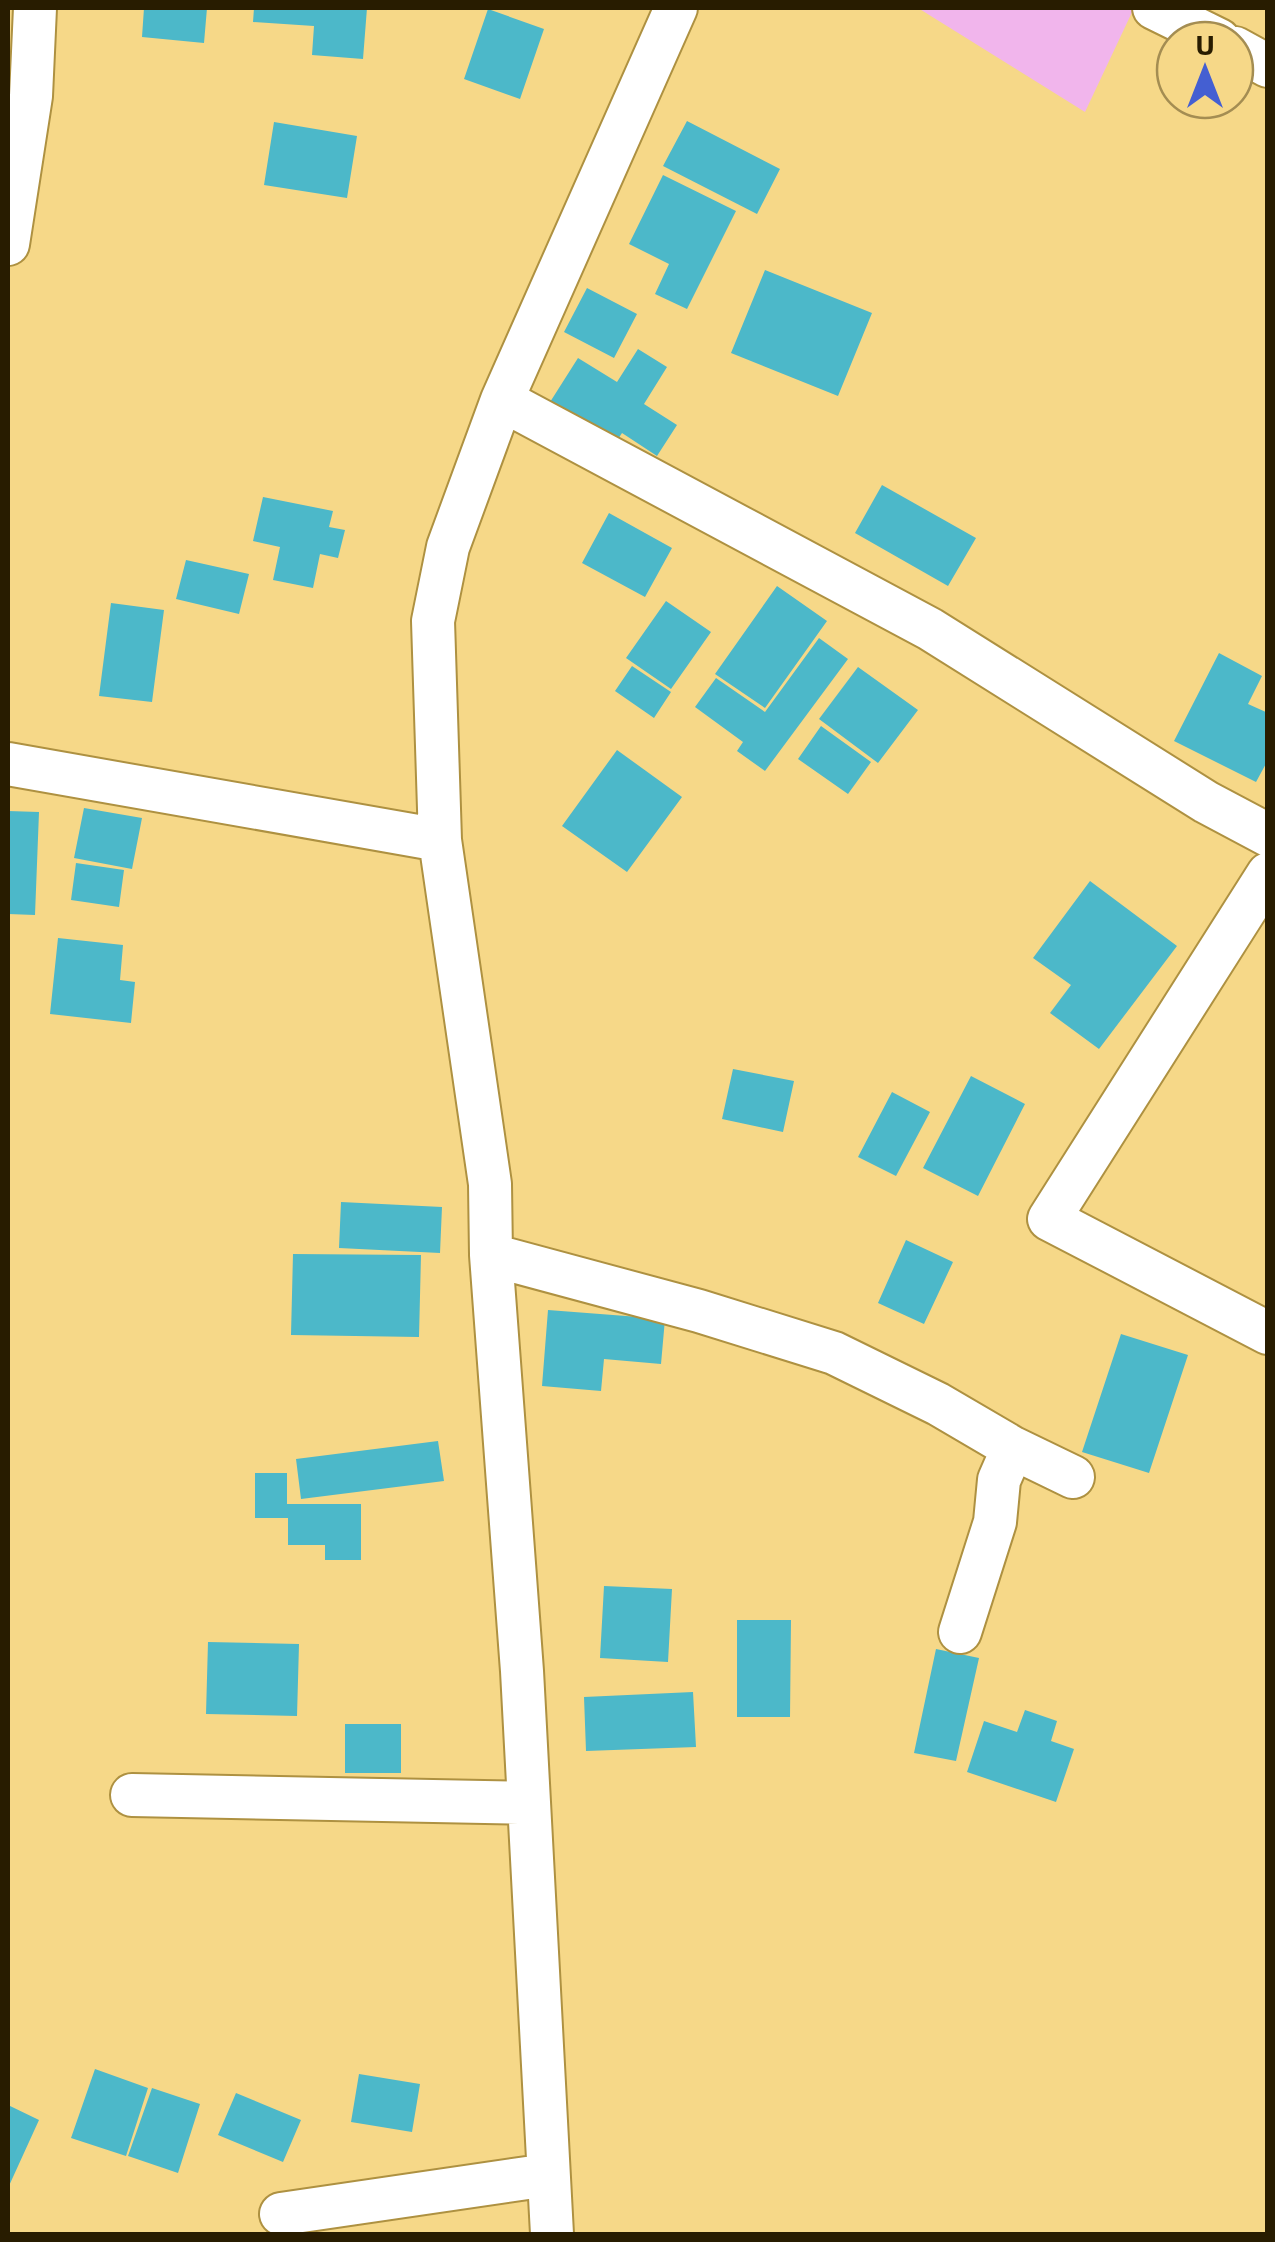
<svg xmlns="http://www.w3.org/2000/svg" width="1275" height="2242" font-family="'Exo 2',sans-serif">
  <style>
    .green { fill: #f1b5ec }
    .building { fill: #4cb8c9 }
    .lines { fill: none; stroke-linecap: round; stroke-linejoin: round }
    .minor-casing { stroke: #ae9141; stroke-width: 46 }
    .minor { stroke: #fff; stroke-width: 42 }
  </style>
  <rect width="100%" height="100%" fill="#f6d888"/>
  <path class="green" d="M 918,8 L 1134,8 L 1085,112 Z"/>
  <path class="building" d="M 144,8 L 207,8 L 204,43 L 142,37 Z
    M 254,8 L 367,8 L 363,59 L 312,55 L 314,26 L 253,22 Z
    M 488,9 L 544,29 L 520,99 L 464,79 Z
    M 687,121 L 780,169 L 757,214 L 663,166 Z
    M 274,122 L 357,136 L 347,198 L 264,185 Z
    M 663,175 L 736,211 L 687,309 L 655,294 L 669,264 L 629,244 Z
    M 765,270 L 872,313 L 838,396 L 731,353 Z
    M 587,288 L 637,314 L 614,358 L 564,332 Z
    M 638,349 L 667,367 L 644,404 L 677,425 L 657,456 L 622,433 L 611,450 L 545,410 L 578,358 L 617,382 Z
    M 882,485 L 976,538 L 948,586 L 855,533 Z
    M 263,497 L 333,511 L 329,527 L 345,530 L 338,558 L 320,554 L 313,588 L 273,580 L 280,547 L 253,541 Z
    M 609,513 L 672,548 L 645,597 L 582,563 Z
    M 186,560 L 249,574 L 239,614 L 176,599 Z
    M 777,586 L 827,621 L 765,708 L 715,674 Z
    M 666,601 L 711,632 L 671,689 L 626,658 Z
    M 111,603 L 164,610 L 152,702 L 99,696 Z
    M 819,638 L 848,659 L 765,771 L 737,751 L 743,742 L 695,707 L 716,678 L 765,712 Z
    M 1219,653 L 1262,676 L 1248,704 L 1268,713 L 1268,760 L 1256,782 L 1174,741 Z
    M 632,666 L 671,692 L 654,718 L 615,691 Z
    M 858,667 L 918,710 L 878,763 L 819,719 Z
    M 821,726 L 871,762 L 848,794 L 798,759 Z
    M 617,750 L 682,797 L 627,872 L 562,826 Z
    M 84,808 L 142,818 L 132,869 L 74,858 Z
    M 8,811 L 39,812 L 35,915 L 8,914 Z
    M 76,863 L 124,870 L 119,907 L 71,900 Z
    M 1090,881 L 1177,946 L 1099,1049 L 1050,1013 L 1071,985 L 1033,958 Z
    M 58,938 L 123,945 L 120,980 L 135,982 L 131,1023 L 50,1014 Z
    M 733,1069 L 794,1081 L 783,1132 L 722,1119 Z
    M 971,1076 L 1025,1104 L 978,1196 L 923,1168 Z
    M 892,1092 L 930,1112 L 896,1176 L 858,1157 Z
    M 341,1202 L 442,1207 L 440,1253 L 339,1248 Z
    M 906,1240 L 953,1262 L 924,1324 L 878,1303 Z
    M 293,1254 L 421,1255 L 419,1337 L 291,1335 Z
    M 548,1310 L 665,1319 L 661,1364 L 604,1359 L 601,1391 L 542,1386 Z
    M 1121,1334 L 1188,1355 L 1149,1473 L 1082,1452 Z
    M 438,1441 L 444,1481 L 301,1499 L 296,1459 Z
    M 255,1473 L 287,1473 L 287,1504 L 361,1504 L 361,1560 L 325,1560 L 325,1545 L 288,1545 L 288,1518 L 255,1518 Z
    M 604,1586 L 672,1589 L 668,1662 L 600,1658 Z
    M 737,1620 L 791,1620 L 790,1717 L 737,1717 Z
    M 208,1642 L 299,1644 L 297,1716 L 206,1714 Z
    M 936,1649 L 979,1658 L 956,1761 L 914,1753 Z
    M 693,1692 L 696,1747 L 586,1751 L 584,1697 Z
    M 1025,1710 L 1057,1721 L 1051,1741 L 1074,1749 L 1056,1802 L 967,1772 L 984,1721 L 1017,1732 Z
    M 345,1724 L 401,1724 L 401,1773 L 345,1773 Z
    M 95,2069 L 148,2088 L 126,2156 L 71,2138 Z
    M 359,2074 L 420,2084 L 412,2132 L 351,2122 Z
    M 152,2088 L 200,2104 L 178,2173 L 128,2156 Z
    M 236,2093 L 301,2120 L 283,2162 L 218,2135 Z
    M 8,2105 L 39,2120 L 8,2188 Z"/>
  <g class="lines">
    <g class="minor-casing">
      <path id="minor" d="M 1154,8 L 1219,40
        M 1235,48 L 1268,66
        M 8,244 L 31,96 L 35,8
        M 502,400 L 930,629 L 1206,802 L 1268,835
        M 8,764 L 440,840
        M 1268,874 L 1049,1219 L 1268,1333
        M 491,1255 L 699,1311 L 834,1353 L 938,1404 L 1013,1448 L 999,1480 L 995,1522 L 960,1632
        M 1013,1448 L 1073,1477
        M 132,1795 L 529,1803
        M 281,2214 L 548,2175
        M 552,2234 L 522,1671 L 491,1255 L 490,1184 L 440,840 L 433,621 L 448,547 L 502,400 L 676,8"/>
    </g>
    <use href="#minor" class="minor"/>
  </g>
  <rect width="1275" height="2242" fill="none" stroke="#281c00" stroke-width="20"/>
  <g transform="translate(1205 70)"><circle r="48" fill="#f6d888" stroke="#a48d52" stroke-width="2.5"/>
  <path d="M0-8L18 38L0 25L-18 38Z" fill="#445fd2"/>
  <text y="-15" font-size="28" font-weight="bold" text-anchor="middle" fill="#281c00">U</text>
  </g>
</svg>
